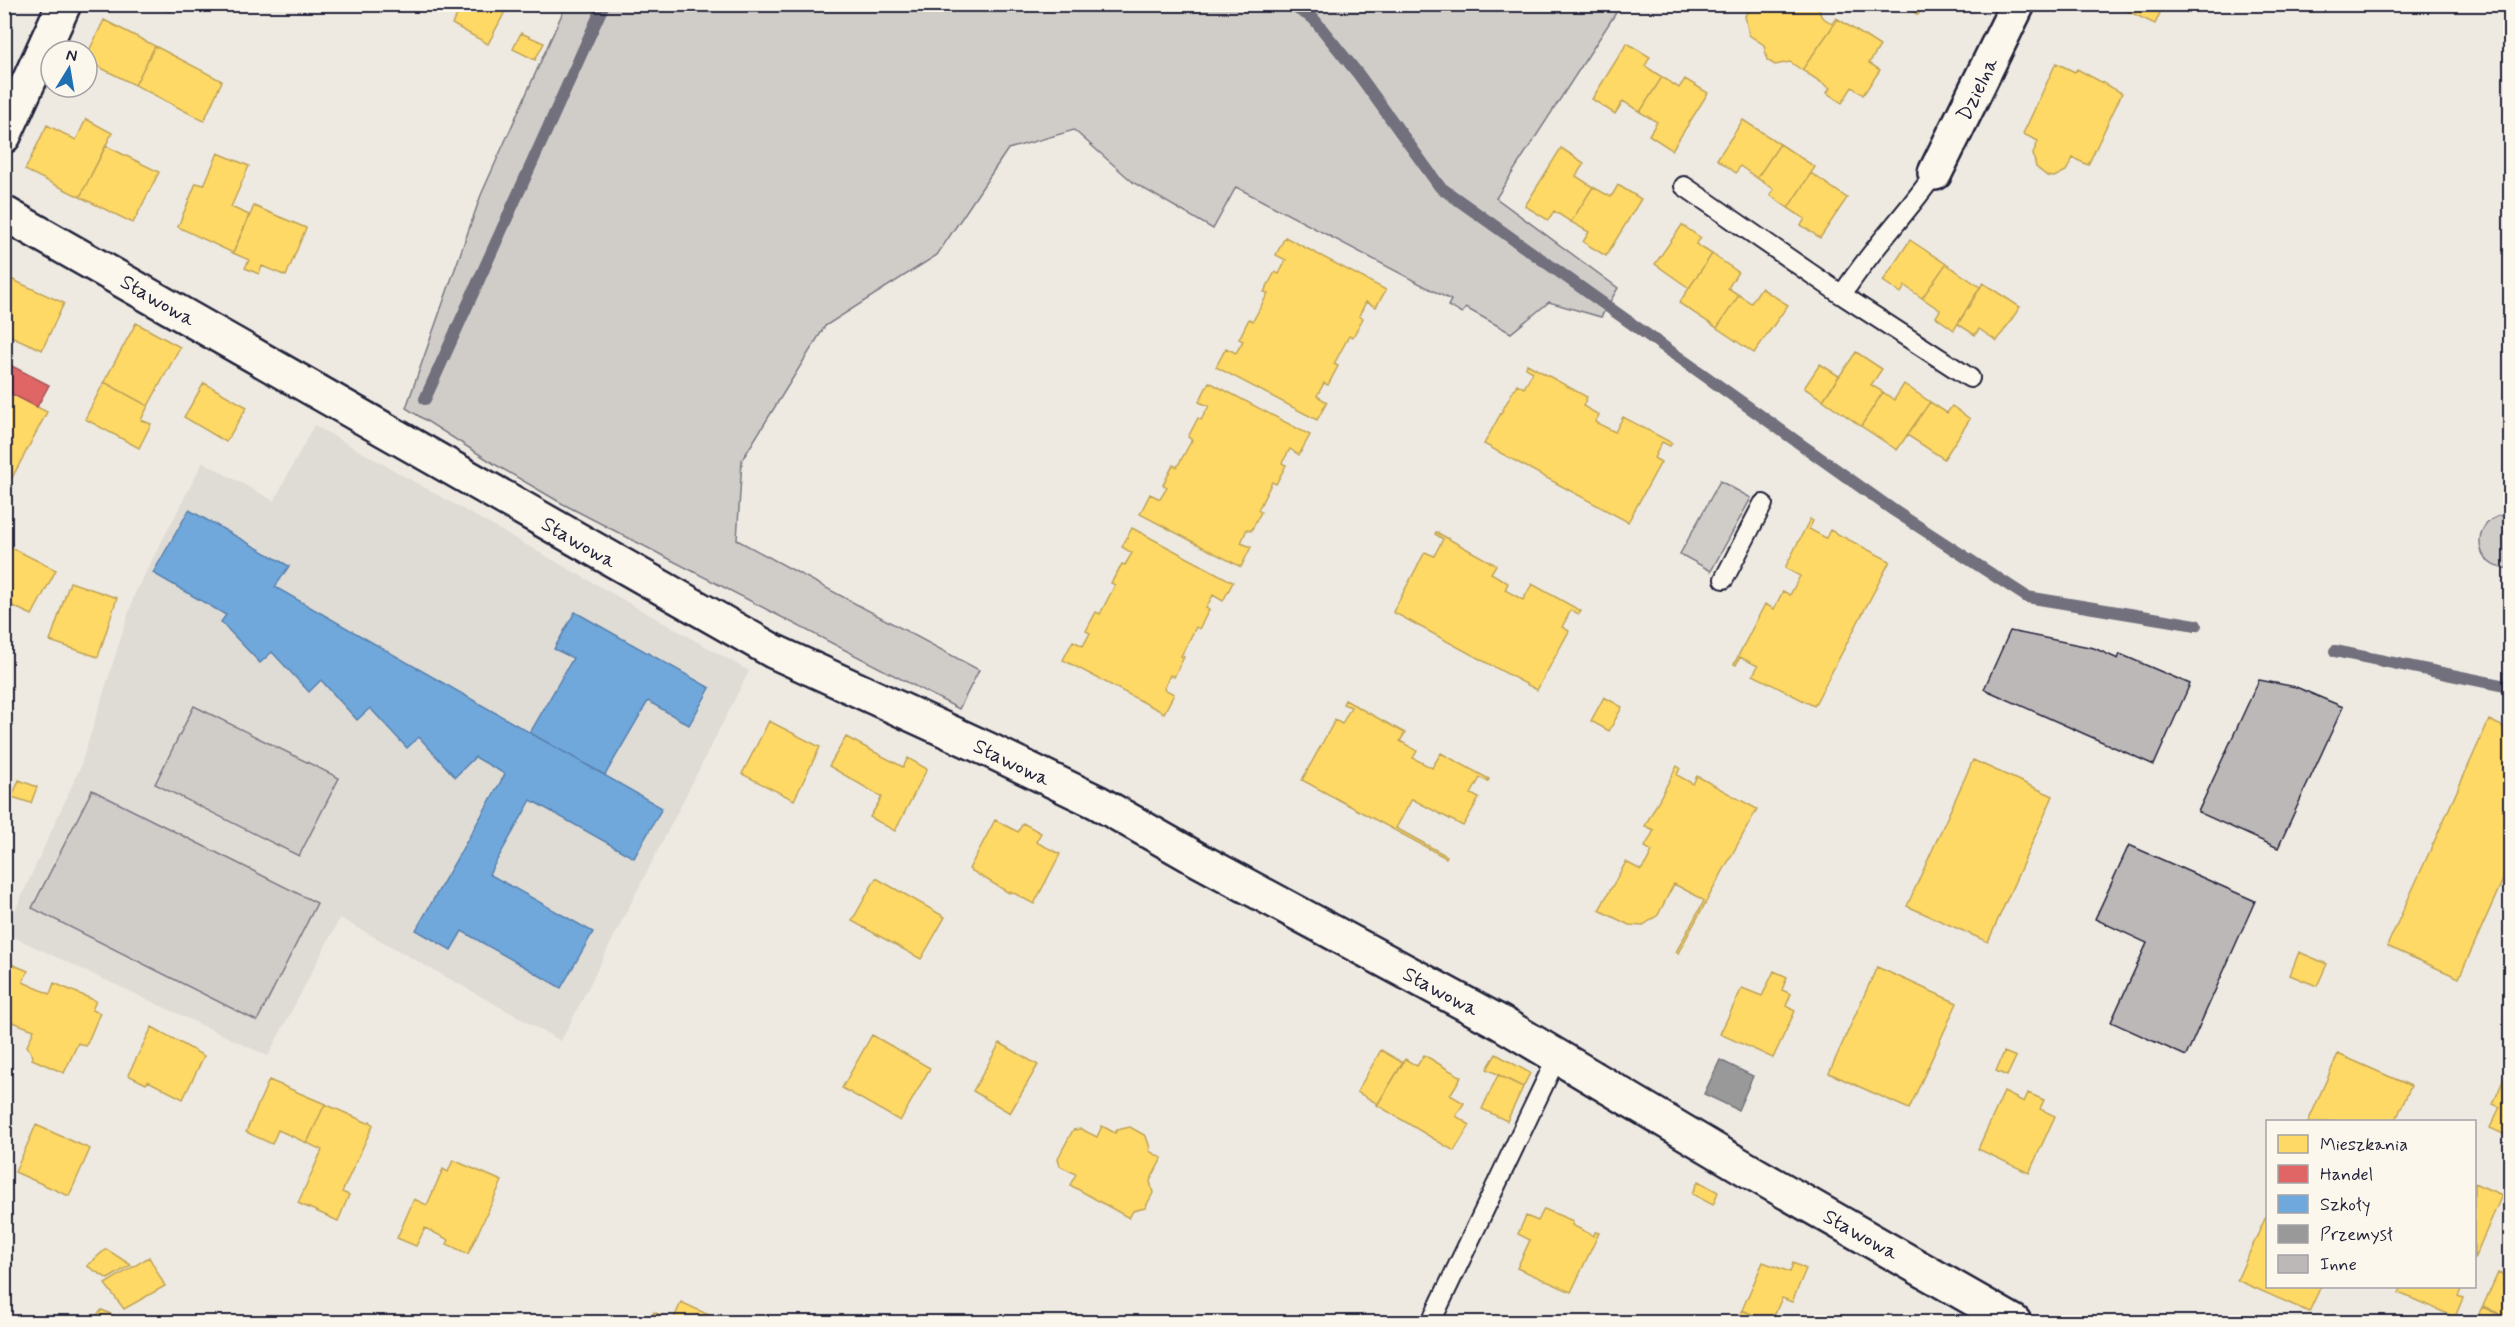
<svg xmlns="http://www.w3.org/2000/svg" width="2515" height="1327" font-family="Mynerve,sans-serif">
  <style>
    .built { fill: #dfdbd5 }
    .green { fill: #d0cdc9; stroke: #797882; stroke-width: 1.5 }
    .homes { fill: #ffd966; stroke: #bda259; stroke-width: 1.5 }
    .shops { fill: #e06666; stroke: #a75259; stroke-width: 1.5 }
    .schools { fill: #6fa8dc; stroke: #5880ac; stroke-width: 1.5 }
    .industry { fill: #999; stroke: #75757d; stroke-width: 1.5 }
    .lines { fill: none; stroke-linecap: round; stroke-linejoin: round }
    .stream { stroke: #716f7c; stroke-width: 12 }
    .building { fill: #bcb8b8; stroke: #22223b; stroke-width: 1.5 }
    .lane-casing { stroke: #22223b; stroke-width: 22 }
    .street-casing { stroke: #22223b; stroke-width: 38 }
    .secondary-casing { stroke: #22223b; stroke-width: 38 }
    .lane { stroke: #fbf7ec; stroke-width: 18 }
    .street { stroke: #fbf7ec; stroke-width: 33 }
    .secondary { stroke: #fbf7ec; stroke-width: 33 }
    .labels { text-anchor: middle; stroke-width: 6; stroke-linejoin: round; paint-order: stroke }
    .street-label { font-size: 21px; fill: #22223b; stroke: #fbf7ec }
  </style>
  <rect width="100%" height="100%" fill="#eeeae2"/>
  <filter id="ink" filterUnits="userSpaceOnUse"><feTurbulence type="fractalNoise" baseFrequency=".0167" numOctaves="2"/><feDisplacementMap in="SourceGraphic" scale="12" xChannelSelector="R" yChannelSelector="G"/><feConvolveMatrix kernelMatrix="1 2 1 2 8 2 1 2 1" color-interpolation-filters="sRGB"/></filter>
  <g filter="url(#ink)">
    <path class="built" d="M 314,425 L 749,671 L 561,1041 L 340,918 L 268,1056 L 5,933 L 80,768 L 135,593 L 203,462 L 274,501 Z"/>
    <path class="green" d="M 566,5 L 1621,5 L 1496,198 L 1618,288 L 1601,317 L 1549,302 L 1511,333 L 1466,308 L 1462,313 L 1448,306 L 1451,300 L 1236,187 L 1213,229 L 1134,183 L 1074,130 L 1008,149 L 937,255 L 825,326 L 742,460 L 737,540 L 979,670 L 959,709 L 563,504 L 496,465 L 406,408 L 481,195 Z
      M 1720,481 L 1751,498 L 1711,571 L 1680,554 Z
      M 2510,514 L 2510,568 C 2473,572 2467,516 2510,514 Z
      M 194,706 L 339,778 L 299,856 L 155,784 Z
      M 92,790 L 317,903 L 257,1021 L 32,908 Z"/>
    <path class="homes" d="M 154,4 L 173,4 L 170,12 Z
      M 453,4 L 509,4 L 488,44 L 452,24 L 461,8 Z
      M 1752,4 L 1818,6 L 1821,16 L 1832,24 L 1836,18 L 1838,19 L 1802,70 L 1790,62 L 1775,65 L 1767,60 L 1764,45 L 1749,35 L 1745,16 Z
      M 1902,4 L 1932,4 L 1929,9 L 1921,10 L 1918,15 Z
      M 2121,4 L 2164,4 L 2155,24 L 2119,7 Z
      M 1838,19 L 1880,46 L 1869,63 L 1880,70 L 1863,95 L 1852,87 L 1842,103 L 1827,93 L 1830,88 L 1802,70 Z
      M 104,20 L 155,46 L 135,85 L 87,61 L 87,55 Z
      M 521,33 L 544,43 L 535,60 L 513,49 Z
      M 1627,43 L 1650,57 L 1645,66 L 1662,77 L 1640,112 L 1623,101 L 1615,114 L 1592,99 Z
      M 155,46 L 222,81 L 204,121 L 135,85 Z
      M 2056,63 L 2075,72 L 2077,69 L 2122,93 L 2088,165 L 2073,158 L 2066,171 L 2054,177 L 2047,176 L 2036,167 L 2033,154 L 2038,141 L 2023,134 Z
      M 1662,77 L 1679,88 L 1685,79 L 1708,93 L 1672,150 L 1649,135 L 1657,122 L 1640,112 Z
      M 86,119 L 112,133 L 80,197 L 25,170 L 47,125 L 76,140 Z
      M 1743,120 L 1780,144 L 1757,178 L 1740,166 L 1736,173 L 1717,159 Z
      M 1780,144 L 1815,167 L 1788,208 L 1770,195 L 1774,189 L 1757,178 Z
      M 106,146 L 159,172 L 133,223 L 80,197 Z
      M 1561,148 L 1584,163 L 1576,176 L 1593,187 L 1571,222 L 1554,211 L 1548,220 L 1525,206 Z
      M 218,153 L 249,166 L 231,207 L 249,215 L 233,253 L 178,227 L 196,183 L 204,185 Z
      M 1811,173 L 1847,198 L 1820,238 L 1801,225 L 1805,219 L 1788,208 Z
      M 1618,185 L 1641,199 L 1606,256 L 1583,242 L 1589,232 L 1571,222 L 1593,187 L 1611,197 Z
      M 254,206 L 306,228 L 286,276 L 262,266 L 259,274 L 245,268 L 249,260 L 233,253 Z
      M 1682,225 L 1701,238 L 1696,244 L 1712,254 L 1689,288 L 1655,264 Z
      M 1285,237 L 1386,290 L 1376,307 L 1366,302 L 1359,316 L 1363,318 L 1353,337 L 1349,336 L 1334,364 L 1338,366 L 1328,385 L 1324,383 L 1317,396 L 1327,402 L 1317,420 L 1216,367 L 1226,348 L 1236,353 L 1243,341 L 1239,339 L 1249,319 L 1253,321 L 1268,293 L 1264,292 L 1275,272 L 1279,274 L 1286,260 L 1276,255 Z
      M 1910,240 L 1946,264 L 1922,298 L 1905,286 L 1901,293 L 1883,281 Z
      M 1712,254 L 1738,272 L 1728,288 L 1739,295 L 1717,328 L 1679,303 Z
      M 1946,264 L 1980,287 L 1954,330 L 1936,317 L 1940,310 L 1922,298 Z
      M 4,276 L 64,303 L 42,350 L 4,333 Z
      M 1983,283 L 2020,307 L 1997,341 L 1979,329 L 1975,335 L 1958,324 Z
      M 1761,288 L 1788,305 L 1754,353 L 1717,328 L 1739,295 L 1751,303 Z
      M 136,323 L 180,347 L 148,406 L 104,382 Z
      M 1856,352 L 1882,369 L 1871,385 L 1883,392 L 1861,426 L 1823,400 Z
      M 1527,364 L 1587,397 L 1583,406 L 1599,415 L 1595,422 L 1615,432 L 1623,417 L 1672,443 L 1670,446 L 1662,442 L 1654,458 L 1661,462 L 1628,522 L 1484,444 L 1517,384 L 1524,388 L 1533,372 L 1526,368 Z
      M 1820,364 L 1839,376 L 1823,400 L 1804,388 Z
      M 104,382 L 148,406 L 141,420 L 151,424 L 139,448 L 85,419 Z
      M 1209,382 L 1310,435 L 1299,455 L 1290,449 L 1282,463 L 1286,465 L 1276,484 L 1272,482 L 1258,510 L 1261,512 L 1251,531 L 1247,529 L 1241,543 L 1251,547 L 1241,567 L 1140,514 L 1150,494 L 1160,499 L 1167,488 L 1163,485 L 1173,465 L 1177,467 L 1192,440 L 1188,437 L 1198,418 L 1201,420 L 1209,406 L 1199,402 Z
      M 204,383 L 247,407 L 226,442 L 184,417 Z
      M 1904,384 L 1930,402 L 1897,450 L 1861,426 L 1883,392 L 1894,400 Z
      M 4,390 L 47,412 L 4,493 Z
      M 1930,402 L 1947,413 L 1952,406 L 1970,419 L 1944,459 L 1907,435 Z
      M 1810,519 L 1813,521 L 1809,529 L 1826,538 L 1830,530 L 1890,561 L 1814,706 L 1753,675 L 1758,666 L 1740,657 L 1736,665 L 1734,664 L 1765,604 L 1774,609 L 1783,591 L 1790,595 L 1798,580 L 1800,576 L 1785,568 Z
      M 1132,528 L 1233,582 L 1223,601 L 1213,595 L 1206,608 L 1209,610 L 1199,629 L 1196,627 L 1181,656 L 1184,657 L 1174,677 L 1170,675 L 1164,689 L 1174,694 L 1164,713 L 1063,660 L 1073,641 L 1083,646 L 1090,633 L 1086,631 L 1096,612 L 1100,614 L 1115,585 L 1111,583 L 1122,564 L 1125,565 L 1132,553 L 1122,547 Z
      M 1436,532 L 1496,565 L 1491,573 L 1508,583 L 1505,590 L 1523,600 L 1532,584 L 1581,611 L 1579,614 L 1571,610 L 1562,627 L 1569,631 L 1537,690 L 1393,612 L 1425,552 L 1434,556 L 1443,539 L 1435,534 Z
      M 4,544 L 56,570 L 32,615 L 4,602 Z
      M 70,582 L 117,598 L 98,657 L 50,641 Z
      M 1604,697 L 1622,707 L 1609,731 L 1591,721 Z
      M 1345,700 L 1405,733 L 1400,741 L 1417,751 L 1413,758 L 1432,768 L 1441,753 L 1489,779 L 1488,781 L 1480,778 L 1471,794 L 1479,798 L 1463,826 L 1412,799 L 1396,828 L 1447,856 L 1446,858 L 1302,780 L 1335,720 L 1342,724 L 1351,707 L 1343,704 Z
      M 7,701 L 11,703 L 4,712 L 4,702 Z
      M 2489,720 L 2510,730 L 2510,864 L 2459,978 L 2387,946 Z
      M 769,721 L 820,747 L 794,800 L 742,774 Z
      M 846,737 L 903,767 L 908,758 L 927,769 L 895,831 L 870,817 L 882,797 L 829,766 Z
      M 1973,760 L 2053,796 L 1988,942 L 1907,906 Z
      M 1677,766 L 1680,768 L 1677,775 L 1693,784 L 1697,776 L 1757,809 L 1678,953 L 1676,952 L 1704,901 L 1695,895 L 1674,884 L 1658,915 L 1642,926 L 1629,925 L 1599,910 L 1626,862 L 1641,870 L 1646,863 L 1652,851 L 1645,847 L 1654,830 L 1645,826 Z
      M 19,780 L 37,787 L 31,803 L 12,797 Z
      M 995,820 L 1018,832 L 1023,823 L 1041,833 L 1036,842 L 1060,854 L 1034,904 L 1010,891 L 1009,893 L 969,869 Z
      M 876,878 L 945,917 L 921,959 L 852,921 Z
      M 2299,952 L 2327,964 L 2317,986 L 2290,975 Z
      M 4,961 L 28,971 L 23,982 L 50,994 L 54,983 L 96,1001 L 92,1010 L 100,1013 L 86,1046 L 78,1043 L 64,1073 L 32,1059 L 33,1056 L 27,1046 L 34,1030 L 4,1019 Z
      M 1877,967 L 1957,1003 L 1909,1109 L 1829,1073 Z
      M 1774,971 L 1787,977 L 1782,990 L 1791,994 L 1786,1006 L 1795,1011 L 1773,1058 L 1720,1034 L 1742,988 L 1762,996 Z
      M 152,1027 L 204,1056 L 183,1099 L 148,1081 L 146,1084 L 128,1075 Z
      M 872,1035 L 930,1068 L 900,1121 L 842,1088 Z
      M 1000,1043 L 1038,1065 L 1010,1113 L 973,1091 Z
      M 1381,1050 L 1403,1063 L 1378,1104 L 1357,1092 Z
      M 2004,1052 L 2016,1057 L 2007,1076 L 1996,1071 Z
      M 1496,1054 L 1530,1073 L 1523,1087 L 1487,1069 Z
      M 2338,1054 L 2411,1086 L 2395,1122 L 2308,1122 Z
      M 1424,1055 L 1461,1077 L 1450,1095 L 1464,1103 L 1456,1116 L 1470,1125 L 1454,1151 L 1377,1105 L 1405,1059 L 1417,1066 Z
      M 2510,1064 L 2510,1137 L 2490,1128 L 2500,1107 L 2493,1104 Z
      M 1498,1075 L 1523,1087 L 1507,1121 L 1482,1109 Z
      M 269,1080 L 325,1104 L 307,1143 L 278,1130 L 272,1144 L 246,1132 Z
      M 2004,1092 L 2024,1102 L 2028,1093 L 2044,1100 L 2040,1109 L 2055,1116 L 2029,1173 L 1978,1149 Z
      M 325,1104 L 368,1123 L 370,1121 L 373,1125 L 342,1192 L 349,1195 L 338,1221 L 298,1203 L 322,1150 L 307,1143 Z
      M 36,1125 L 90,1149 L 69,1196 L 15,1172 Z
      M 1102,1126 L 1115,1133 L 1117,1130 L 1130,1127 L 1146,1136 L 1150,1148 L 1149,1151 L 1162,1158 L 1150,1181 L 1153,1193 L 1145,1208 L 1133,1211 L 1129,1218 L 1070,1185 L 1076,1174 L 1060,1166 L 1058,1158 L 1073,1130 L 1081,1129 L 1097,1137 Z
      M 453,1160 L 502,1181 L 468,1254 L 447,1244 L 449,1240 L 425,1228 L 416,1246 L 397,1238 L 414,1199 L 427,1205 L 443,1169 L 448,1172 Z
      M 1698,1181 L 1718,1192 L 1713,1205 L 1692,1194 Z
      M 2474,1183 L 2502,1195 L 2474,1259 Z
      M 1544,1209 L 1573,1221 L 1572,1225 L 1594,1236 L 1595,1232 L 1599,1233 L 1571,1292 L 1517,1268 L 1530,1240 L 1518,1234 L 1526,1216 L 1538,1221 Z
      M 2268,1212 L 2268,1286 L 2321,1286 L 2309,1312 L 2237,1280 Z
      M 106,1249 L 131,1265 L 108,1279 L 87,1266 Z
      M 149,1257 L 165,1286 L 124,1309 L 105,1284 Z
      M 1763,1262 L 1790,1272 L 1793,1263 L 1806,1269 L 1792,1302 L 1782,1298 L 1771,1322 L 1742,1310 Z
      M 2498,1273 L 2510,1278 L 2510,1302 L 2504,1316 L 2483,1306 Z
      M 2402,1286 L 2463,1286 L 2458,1296 L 2463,1298 L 2455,1317 L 2399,1293 Z
      M 681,1302 L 711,1316 L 708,1322 L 649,1322 L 654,1312 L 673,1321 Z
      M 2482,1307 L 2505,1317 L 2502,1322 L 2475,1322 Z
      M 102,1310 L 127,1322 L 90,1322 Z
      M 1742,1310 L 1769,1322 L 1736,1322 Z"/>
    <path class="shops" d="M 4,362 L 49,385 L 37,407 L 4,390 Z"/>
    <path class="schools" d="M 189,510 L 289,566 L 275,587 L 662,808 L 634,858 L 531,800 L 489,874 L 593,932 L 561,988 L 462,931 L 451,950 L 416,930 L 505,774 L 475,757 L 455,777 L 419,737 L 407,748 L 370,708 L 357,720 L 321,680 L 309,692 L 272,652 L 260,663 L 221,622 L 226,615 L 153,573 Z
      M 575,612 L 710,688 L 689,725 L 648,701 L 605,775 L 530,733 L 573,658 L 554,649 Z"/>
    <path class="industry" d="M 1720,1060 L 1753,1076 L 1738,1110 L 1704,1094 Z"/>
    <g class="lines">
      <path class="stream" d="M 1289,4 L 1313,18 L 1359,75 L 1440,187 L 1893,510 L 2027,597 L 2196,625
        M 425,399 L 604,4
        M 2335,651 L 2510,687"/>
    </g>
    <path class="building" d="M 2010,631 L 2094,648 L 2118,659 L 2120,654 L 2190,684 L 2154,765 L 1984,689 Z
      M 2259,680 L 2296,687 L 2343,707 L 2278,848 L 2198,812 Z
      M 2129,845 L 2255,901 L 2186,1056 L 2111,1022 L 2147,943 L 2095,919 Z"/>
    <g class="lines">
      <g class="lane-casing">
        <path id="lane" d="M 1935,173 C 1906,215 1869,251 1842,295 L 1970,378
          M 1684,186 L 1842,295
          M 1724,579 L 1763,504
          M 1431,1322 L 1558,1055"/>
      </g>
      <g class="street-casing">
        <path id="street" d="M 1935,173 L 2018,4
          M 4,213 L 773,651 L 989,750 L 1097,802 L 1197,859 L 1501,1023 L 1753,1173 L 2014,1322"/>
      </g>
      <g class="secondary-casing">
        <path id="secondary" d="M 4,136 L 64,4"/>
      </g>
      <use href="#lane" class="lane"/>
      <use href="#street" class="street"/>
      <use href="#secondary" class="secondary"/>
    </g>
  </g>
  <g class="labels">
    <g class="street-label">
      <text transform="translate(1977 89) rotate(-64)" y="7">Dzielna</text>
      <text transform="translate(158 300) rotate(30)" y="7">Stawowa</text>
      <text transform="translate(579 542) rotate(30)" y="7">Stawowa</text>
      <text transform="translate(1012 762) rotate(26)" y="7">Stawowa</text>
      <text transform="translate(1441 991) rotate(28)" y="7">Stawowa</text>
      <text transform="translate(1861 1234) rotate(29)" y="7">Stawowa</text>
    </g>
  </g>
  <rect width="2515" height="1327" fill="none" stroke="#fbf7ec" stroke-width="24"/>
  <rect x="12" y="12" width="2491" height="1303" fill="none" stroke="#22223b" stroke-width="2" filter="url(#ink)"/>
  <rect x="2266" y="1120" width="210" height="168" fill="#fbf7ec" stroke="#a4a2a5" stroke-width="1.5"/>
  <rect x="2278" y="1135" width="30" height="18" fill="#ffd966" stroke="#a4a2a5" stroke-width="1.5"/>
  <text x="2320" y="1150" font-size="18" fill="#22223b">Mieszkania</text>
  <rect x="2278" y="1165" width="30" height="18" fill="#e06666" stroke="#a4a2a5" stroke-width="1.5"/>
  <text x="2320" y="1180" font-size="18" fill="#22223b">Handel</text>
  <rect x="2278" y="1195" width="30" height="18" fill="#6fa8dc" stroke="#a4a2a5" stroke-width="1.5"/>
  <text x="2320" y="1210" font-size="18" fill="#22223b">Szkoły</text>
  <rect x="2278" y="1225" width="30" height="18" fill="#999999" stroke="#a4a2a5" stroke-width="1.5"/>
  <text x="2320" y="1240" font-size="18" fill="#22223b">Przemysł</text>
  <rect x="2278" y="1255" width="30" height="18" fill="#bcb8b8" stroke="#a4a2a5" stroke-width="1.5"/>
  <text x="2320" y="1270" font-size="18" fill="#22223b">Inne</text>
  <g transform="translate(69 69) rotate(11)"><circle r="28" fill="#fbf7ec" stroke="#a4a2a5" stroke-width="1.5"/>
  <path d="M0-4.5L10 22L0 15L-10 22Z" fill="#1f6fb2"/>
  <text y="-9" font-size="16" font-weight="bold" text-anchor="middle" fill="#22223b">N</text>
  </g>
</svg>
